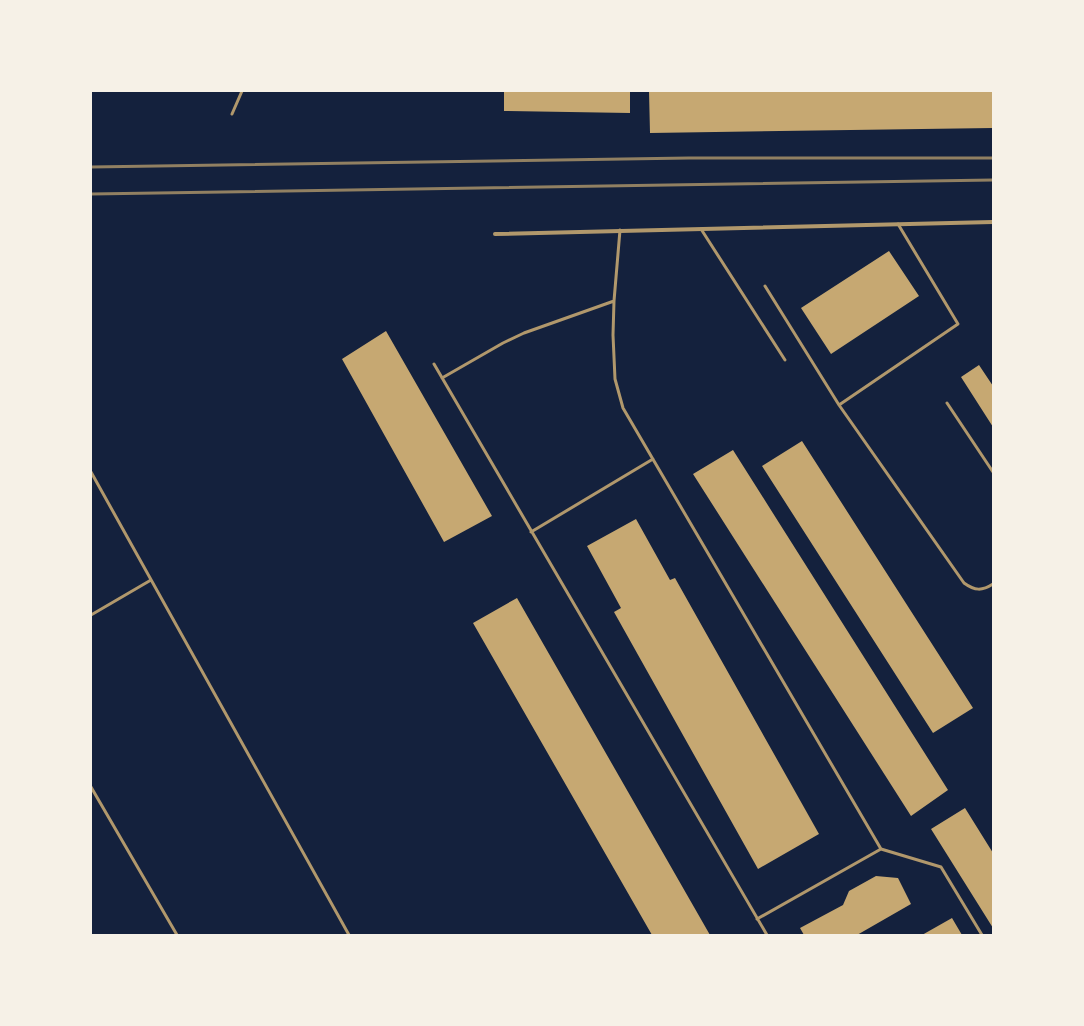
<svg xmlns="http://www.w3.org/2000/svg" width="1084" height="1026" font-family="'Nunito Sans',sans-serif">
  <style>
    .building { fill: #c6a872 }
    .lines { fill: none; stroke-linecap: round; stroke-linejoin: round }
    .service { stroke: #b1986c; stroke-width: 3 }
    .minor { stroke: #b1986c; stroke-width: 4 }
    .rail { stroke: #918062; stroke-width: 3 }
  </style>
  <rect width="100%" height="100%" fill="#14213d"/>
  <path class="building" d="M 504,91 L 630,91 L 630,113 L 504,111 Z
    M 649,91 L 993,91 L 993,128 L 650,133 Z
    M 889,251 L 919,296 L 831,354 L 801,308 Z
    M 386,331 L 492,516 L 444,542 L 342,359 Z
    M 979,365 L 993,386 L 993,427 L 961,377 Z
    M 802,441 L 973,708 L 933,733 L 762,466 Z
    M 733,450 L 948,790 L 911,816 L 693,474 Z
    M 636,519 L 670,580 L 675,578 L 819,834 L 758,869 L 614,612 L 621,608 L 587,546 Z
    M 517,598 L 710,935 L 652,935 L 473,623 Z
    M 965,808 L 993,853 L 993,928 L 931,829 Z
    M 876,876 L 898,878 L 911,904 L 857,935 L 804,935 L 800,928 L 843,905 L 849,891 Z
    M 952,918 L 962,935 L 922,935 Z"/>
  <g class="lines">
    <path class="service" d="M 232,114 L 242,91
      M 701,229 L 785,360
      M 620,230 L 614,301 L 613,335 L 615,379 L 623,408 L 881,849
      M 765,286 L 839,405 L 958,324 L 898,224
      M 434,364 L 767,935
      M 442,378 L 503,343 L 524,333 L 614,301
      M 947,403 L 993,472
      M 839,405 L 964,583 C 975,591 982,591 993,584
      M 91,472 L 349,935
      M 531,532 L 653,459
      M 91,615 L 151,580
      M 91,787 L 177,935
      M 757,919 L 881,849 L 941,867 L 982,935"/>
    <path class="minor" d="M 495,234 L 993,222"/>
    <path class="rail" d="M 91,167 L 689,158 L 993,158
      M 91,194 L 993,180"/>
  </g>
  <rect width="1084" height="1026" fill="none" stroke="#f6f1e7" stroke-width="184"/>
</svg>
